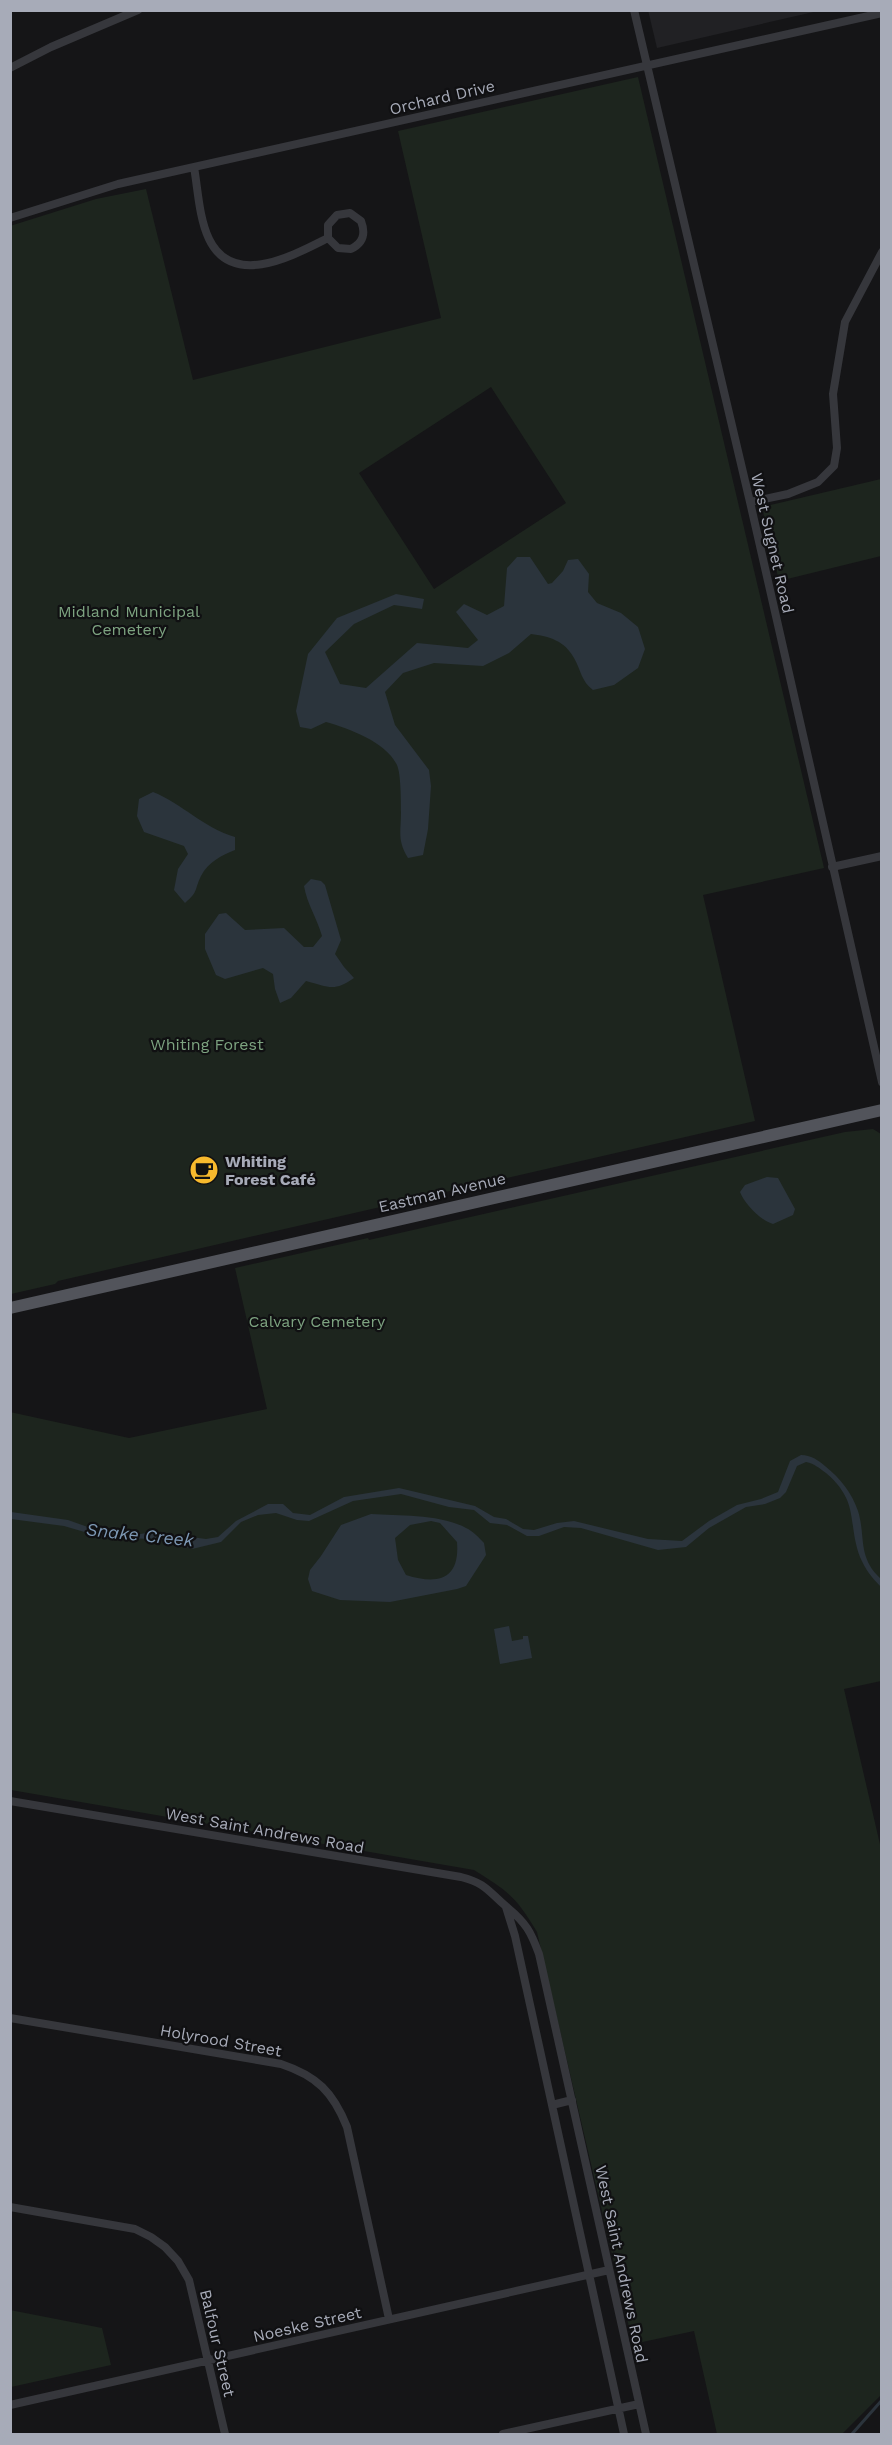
<svg xmlns="http://www.w3.org/2000/svg" width="892" height="2445" font-family="'Work Sans',sans-serif">
  <style>
    .built { fill: #212124 }
    .green { fill: #1d251e; fill-rule: evenodd }
    .water { fill: #2b343c; fill-rule: evenodd }
    .lines { fill: none; stroke-linecap: round; stroke-linejoin: round }
    .stream { stroke: #2b343c; stroke-width: 3 }
    .street { stroke: #36373c; stroke-width: 8 }
    .primary { stroke: #52545b; stroke-width: 12 }
    .labels { text-anchor: middle; stroke-width: 4.5; stroke-linejoin: round; paint-order: stroke }
    .street-label { font-size: 16px; fill: #a7abb8; stroke: #101012 }
    .park-label { font-size: 16px; fill: #7da380; stroke: #101012 }
    .poi-label { font-size: 16px; font-weight: bold; fill: #a7abb8; stroke: #101012; text-anchor: start }
    .water-label { font-size: 18px; font-style: italic; fill: #7d98b4; stroke: #101012 }
  </style>
  <rect width="100%" height="100%" fill="#151517"/>
  <path class="built" d="M 648,10 L 818,10 L 818,11 L 657,48 Z"/>
  <path class="green" d="M 638,77 L 824,868 L 703,895 L 755,1121 L 58,1281 L 55,1284 L 11,1294 L 10,226 L 96,199 L 146,189 L 193,380 L 441,318 L 398,131 ZM 491,387 L 566,503 L 434,589 L 359,473 Z
    M 881,479 L 881,556 L 779,581 L 762,507 Z
    M 873,1129 L 881,1134 L 881,1681 L 844,1689 L 882,1853 L 882,2394 L 842,2434 L 717,2434 L 694,2331 L 633,2344 L 537,1932 C 516,1897 508,1891 474,1870 L 11,1790 L 10,1412 L 129,1438 L 267,1409 L 235,1268 L 368,1238 L 369,1240 L 845,1132 Z
    M 10,2310 L 102,2328 L 111,2365 L 11,2387 Z"/>
  <path class="water" d="M 517,557 L 530,557 L 548,584 L 552,583 L 563,571 L 568,560 L 578,559 L 589,574 L 588,592 L 597,603 L 621,613 L 638,627 L 645,649 L 638,668 L 614,685 L 593,690 C 581,681 581,670 574,658 C 565,641 549,636 531,634 L 509,653 L 483,666 L 434,663 L 403,673 L 385,692 L 395,725 L 429,770 L 431,786 L 428,829 L 423,855 L 408,858 C 397,840 401,832 401,812 C 401,802 401,774 397,765 C 386,742 350,729 326,722 L 311,729 L 300,727 L 296,711 L 308,654 L 337,618 L 396,594 L 424,599 L 422,609 L 394,605 L 354,624 L 325,652 L 340,684 L 366,688 L 417,643 L 468,648 L 478,640 L 456,612 L 464,604 L 487,615 L 504,606 L 507,568 Z
    M 153,792 C 183,804 202,827 235,837 L 235,850 C 222,855 208,862 201,876 C 194,890 199,891 185,903 L 174,890 L 178,869 L 188,854 L 184,846 L 144,832 L 137,816 L 139,799 Z
    M 311,879 L 321,881 L 325,885 L 341,940 L 335,954 L 344,967 L 354,978 C 334,992 329,987 306,981 L 291,998 L 280,1003 L 275,989 L 273,974 L 263,968 L 225,979 L 216,975 L 205,949 L 205,934 L 219,914 L 226,913 L 245,930 L 284,928 L 304,947 L 313,947 L 322,936 C 317,918 307,904 304,886 Z
    M 767,1177 L 778,1178 L 795,1209 L 793,1215 L 773,1224 C 761,1221 744,1203 740,1192 L 745,1185 Z
    M 801,1455 C 811,1455 818,1460 825,1466 C 840,1478 852,1493 858,1511 C 866,1537 857,1557 881,1579 L 881,1587 C 872,1578 865,1569 860,1557 C 847,1522 860,1502 826,1473 C 819,1468 815,1464 806,1462 L 797,1466 L 786,1492 L 780,1498 L 765,1504 L 746,1507 L 709,1528 L 686,1547 L 658,1550 L 581,1528 L 564,1527 L 539,1536 L 527,1536 L 507,1525 L 490,1523 L 474,1510 L 449,1507 L 401,1494 L 353,1501 L 309,1521 L 297,1520 L 276,1513 L 258,1515 L 241,1522 L 221,1542 L 192,1549 L 163,1539 L 105,1538 L 64,1526 L 11,1519 L 11,1512 L 68,1520 L 99,1531 L 140,1534 L 154,1532 L 206,1539 L 218,1537 L 236,1521 L 268,1504 L 283,1504 L 293,1513 L 310,1515 L 344,1497 L 399,1488 L 475,1506 L 494,1517 L 506,1519 L 523,1529 L 534,1530 L 557,1523 L 574,1521 L 648,1539 L 682,1541 L 709,1521 L 737,1505 L 761,1499 L 778,1492 L 790,1461 Z
    M 371,1514 C 399,1516 441,1514 466,1528 C 473,1531 479,1538 484,1543 L 486,1555 L 466,1586 L 457,1589 L 390,1602 L 340,1600 L 312,1591 L 308,1579 L 310,1570 L 321,1556 L 341,1525 ZM 431,1521 L 440,1523 L 457,1542 C 460,1580 438,1585 406,1575 L 398,1560 L 395,1538 L 410,1525 Z
    M 509,1626 L 512,1641 L 523,1639 L 523,1636 L 528,1636 L 532,1658 L 500,1664 L 494,1629 Z"/>
  <g class="lines">
    <path class="stream" d="M 852,2434 L 882,2400"/>
    <path class="street" d="M 634,10 L 750,502 L 882,1082
      M 10,68 L 51,47 L 138,10
      M 194,167 C 198,190 199,218 209,239 C 233,289 294,255 328,238 L 328,225 L 337,215 L 350,213 L 361,221 C 366,234 363,243 351,249 L 338,248 L 328,238
      M 10,218 L 118,184 L 882,13
      M 750,502 L 788,494 L 818,482 L 834,466 L 837,448 L 833,394 L 845,322 L 882,252
      M 832,867 L 882,856
      M 10,1801 L 461,1877 C 488,1884 488,1892 508,1908 C 526,1923 531,1932 539,1954 L 646,2434
      M 506,1907 L 515,1936 L 624,2434
      M 10,2018 L 281,2064 C 317,2076 333,2092 347,2127 L 389,2319
      M 552,2105 L 572,2100
      M 10,2207 L 135,2229 L 151,2237 L 165,2247 L 178,2261 L 189,2280 L 225,2434
      M 10,2405 L 609,2270
      M 503,2434 L 639,2404"/>
    <path class="primary" d="M 10,1308 L 882,1110"/>
  </g>
  <defs>
    <g id="cafe-disc" transform="scale(1.5)"><circle r="9.5" fill="#f7b92d" stroke="#101012"/><path d="M-5.5-4.5H6V0H3Q3 3.5 0 3.5H-2.5Q-5.5 3.5-5.5 0ZM3-3.2v2h1.7v-2ZM-6 4.5H4V6H-6Z" fill="#111"/></g>
  </defs>
  <g fill-rule="evenodd">
    <use href="#cafe-disc" x="204" y="1170"/>
  </g>
  <g class="labels">
    <g class="street-label">
      <text transform="translate(442 97) rotate(-13)" y="6">Orchard Drive</text>
      <text transform="translate(773 543) rotate(77)" y="6">West Sugnet Road</text>
      <text transform="translate(442 1192) rotate(-13)" y="6">Eastman Avenue</text>
      <text transform="translate(265 1830) rotate(10)" y="6">West Saint Andrews Road</text>
      <text transform="translate(221 2040) rotate(10)" y="6">Holyrood Street</text>
      <text transform="translate(622 2264) rotate(78)" y="6">West Saint Andrews Road</text>
      <text transform="translate(307 2324) rotate(-13)" y="6">Noeske Street</text>
      <text transform="translate(218 2343) rotate(77)" y="6">Balfour Street</text>
    </g>
    <g class="park-label">
      <text x="129" y="617">Midland Municipal<tspan x="129" dy="18">Cemetery</tspan></text>
      <text x="207" y="1050">Whiting Forest</text>
      <text x="317" y="1327">Calvary Cemetery</text>
    </g>
    <g class="poi-label">
      <text x="225" y="1167">Whiting<tspan x="225" dy="18">Forest Café</tspan></text>
    </g>
    <g class="water-label">
      <text transform="translate(140 1535) rotate(6)" y="6">Snake Creek</text>
    </g>
  </g>
  <rect width="892" height="2445" fill="none" stroke="#a7abb8" stroke-width="24"/>
</svg>
